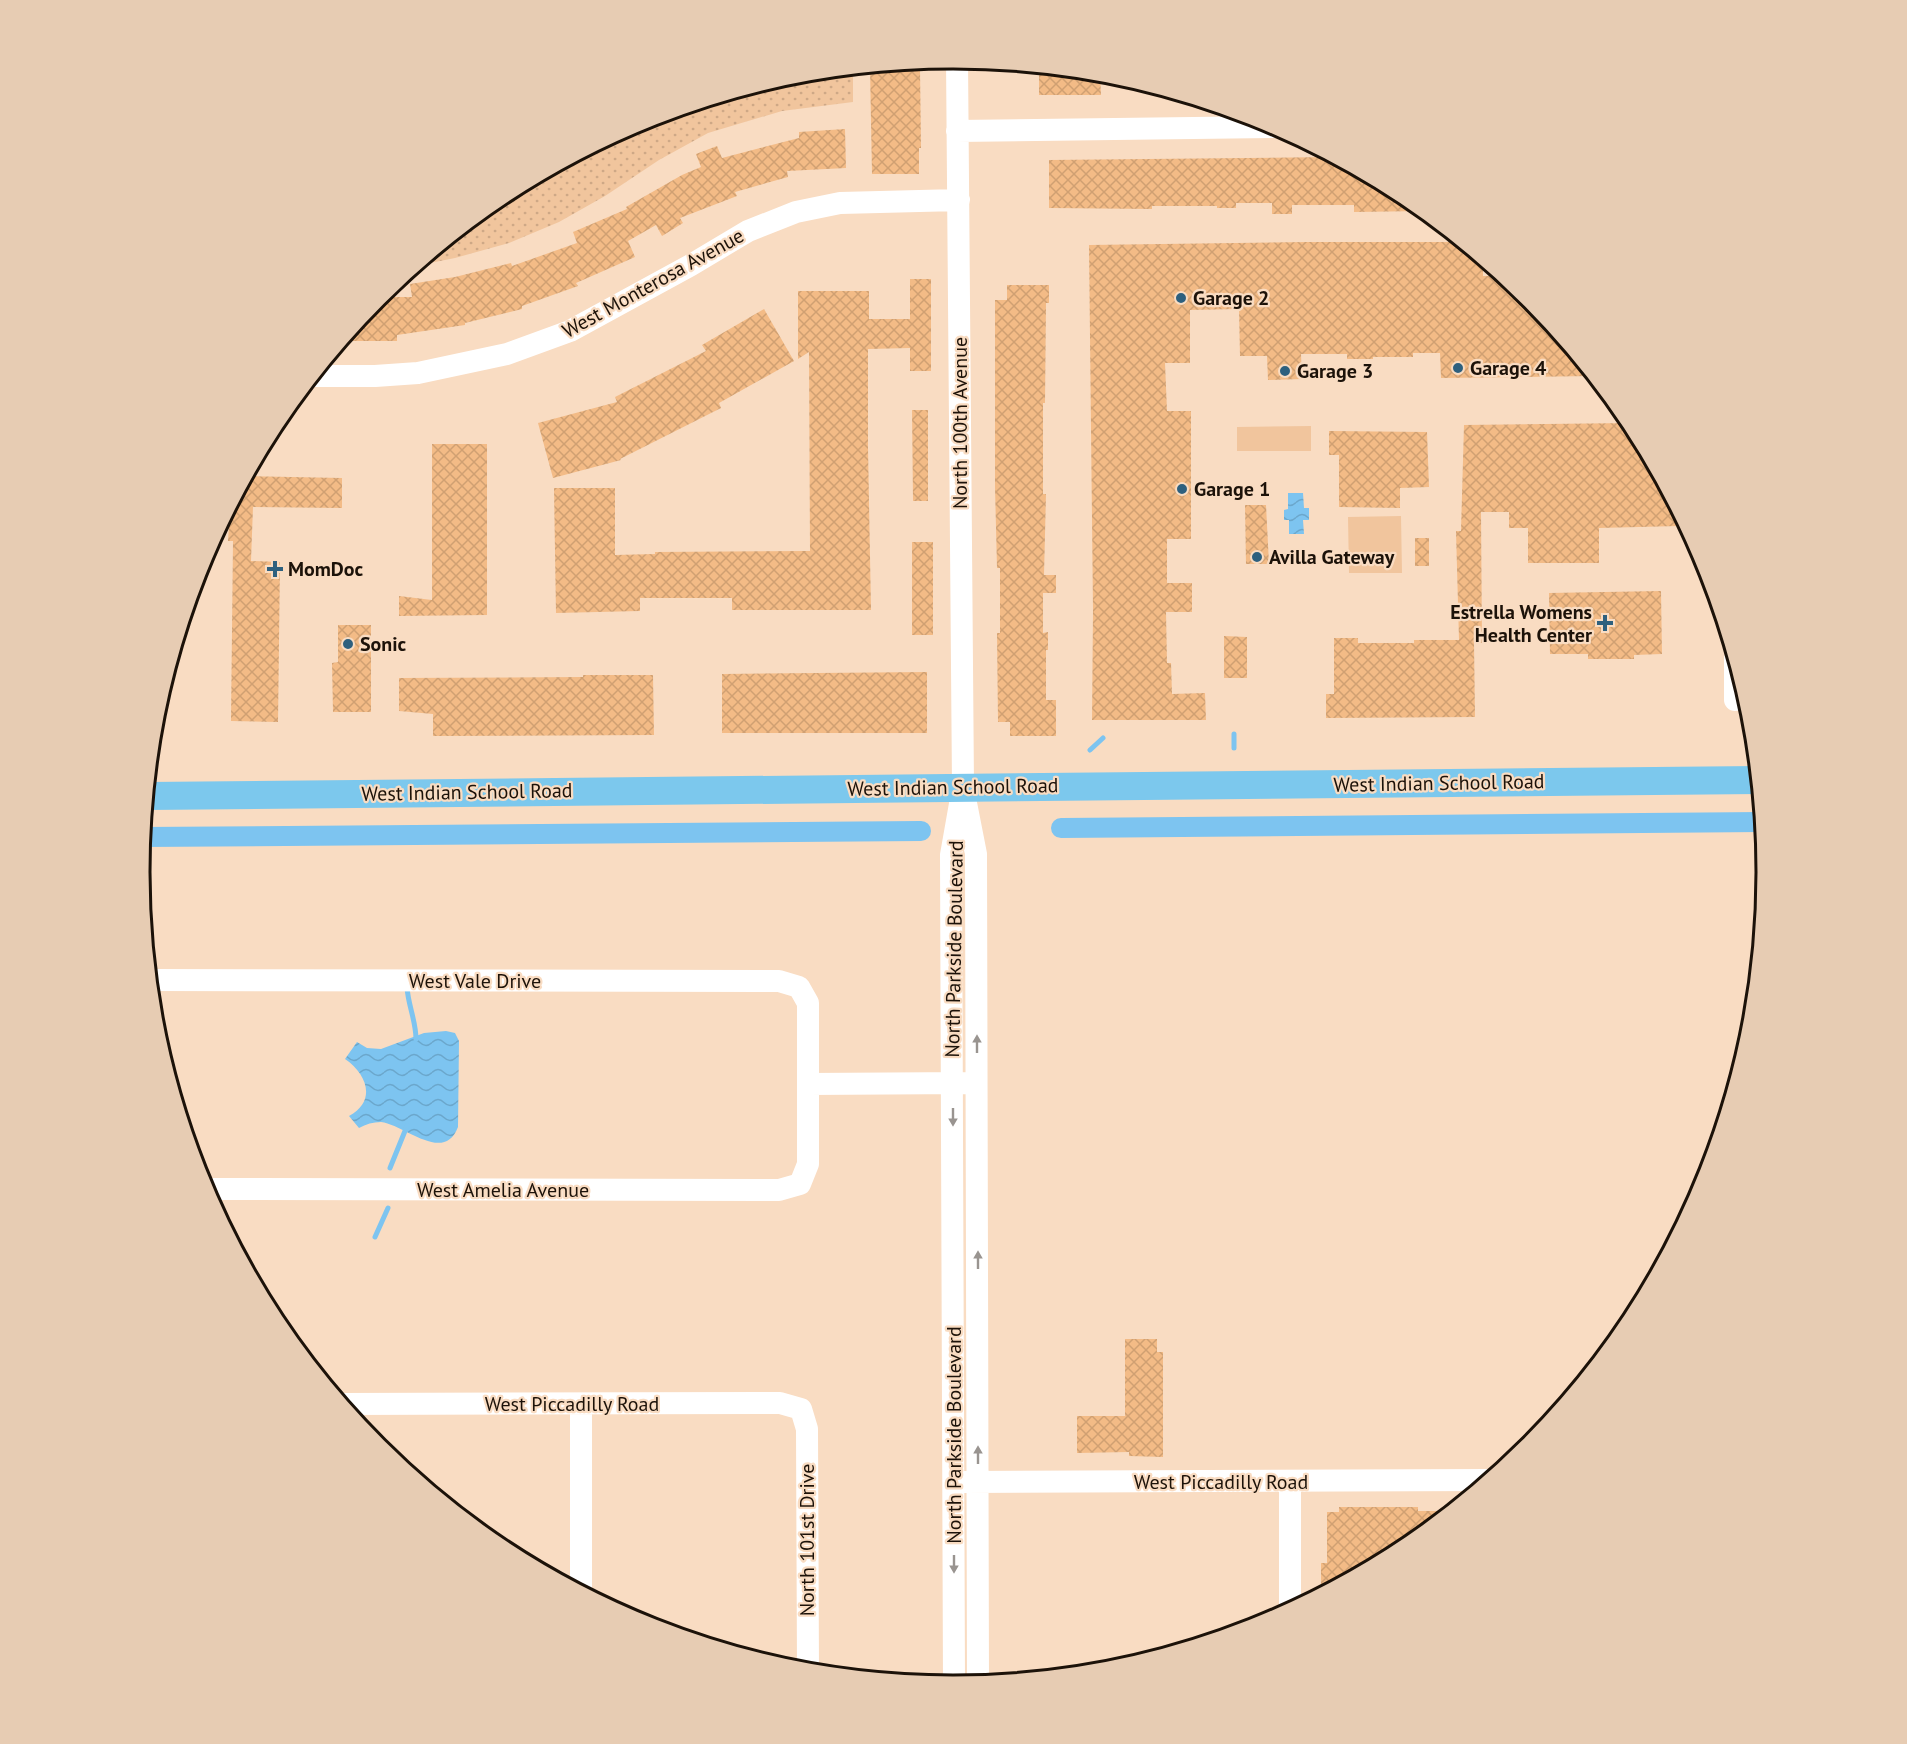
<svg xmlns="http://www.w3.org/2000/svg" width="1907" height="1744" font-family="'PT Sans',sans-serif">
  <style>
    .grass { fill: url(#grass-dots) }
    .park { fill: #f1c59d }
    .water { fill: url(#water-waves) }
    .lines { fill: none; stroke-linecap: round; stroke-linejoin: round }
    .stream { stroke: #7dc4f0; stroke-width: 5 }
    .canal { stroke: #7dc4f0; stroke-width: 20 }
    .building { fill: url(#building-cross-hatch) }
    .minor { stroke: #fff; stroke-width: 22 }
    .major { stroke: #7cc8ed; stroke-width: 28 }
    .oneway { fill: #999490 }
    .poi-dot { fill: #2e607e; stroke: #f9dcc2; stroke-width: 2 }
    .labels { text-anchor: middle; stroke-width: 4.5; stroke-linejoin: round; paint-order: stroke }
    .street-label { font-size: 20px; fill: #1c1209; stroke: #f9dcc2 }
    .poi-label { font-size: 20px; font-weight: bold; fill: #1c1209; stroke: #f9dcc2; text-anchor: start }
    .rim { fill: none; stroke: #1c1209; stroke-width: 3 }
  </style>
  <defs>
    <pattern id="grass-dots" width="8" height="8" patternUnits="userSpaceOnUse" patternTransform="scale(1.5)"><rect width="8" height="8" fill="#f1c59d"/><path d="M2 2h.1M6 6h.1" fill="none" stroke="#cea886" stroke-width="1.8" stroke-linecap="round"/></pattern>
    <pattern id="water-waves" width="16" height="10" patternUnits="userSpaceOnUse" patternTransform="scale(1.5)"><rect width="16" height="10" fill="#7dc4f0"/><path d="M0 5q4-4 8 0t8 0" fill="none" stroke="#6ba7cc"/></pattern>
    <pattern id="building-cross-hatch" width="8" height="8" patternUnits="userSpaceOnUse" patternTransform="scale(1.5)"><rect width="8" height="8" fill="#f3bb86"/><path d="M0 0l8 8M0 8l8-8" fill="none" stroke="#d0a072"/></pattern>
  </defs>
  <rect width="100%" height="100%" fill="#f9dcc2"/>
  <path class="grass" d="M 853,68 L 853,102 L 782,111 L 708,133 L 659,160 L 605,196 L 559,222 L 509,243 L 455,258 L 415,266 L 502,195 L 643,120 L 795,74 Z"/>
  <path class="park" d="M 1311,426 L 1311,451 L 1237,451 L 1237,427 Z
    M 1401,516 L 1402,573 L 1349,573 L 1348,517 Z"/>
  <path class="water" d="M 1288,493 L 1303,493 L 1304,508 L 1309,508 L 1309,520 L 1303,520 L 1304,534 L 1289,534 L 1289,520 L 1284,520 L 1284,510 L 1288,509 Z
    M 446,1031 L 455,1033 L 459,1041 L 458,1127 C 444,1164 405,1125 381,1122 C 373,1122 366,1124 359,1128 L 349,1116 C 377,1101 367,1074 345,1059 L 357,1042 L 367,1048 L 381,1049 L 424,1033 Z"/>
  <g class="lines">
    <path class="stream" d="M 1234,734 L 1234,748
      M 1090,750 L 1103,738
      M 407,987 C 408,1005 416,1021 416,1039
      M 390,1168 L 407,1126
      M 375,1237 L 388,1208"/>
    <path class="canal" d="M 1061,828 L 1762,822
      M 143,837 L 921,831"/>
  </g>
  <path class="building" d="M 1039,67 L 1100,73 L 1101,95 L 1039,95 Z
    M 870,69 L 920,69 L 921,148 L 919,148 L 919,174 L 872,174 Z
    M 845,129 L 846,168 L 787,171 L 788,177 L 735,192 L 737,196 L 680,218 L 683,223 L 662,236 L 656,225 L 628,241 L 635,257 L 576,283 L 578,286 L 522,306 L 522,309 L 465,323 L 465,325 L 397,335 L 397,341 L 342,341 L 378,297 L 412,297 L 410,284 L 455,277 L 511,263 L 512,266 L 577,243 L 573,232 L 627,209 L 626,207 L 682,175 L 701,167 L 696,154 L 717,146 L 722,158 L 799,138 L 799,132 Z
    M 1332,157 L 1406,196 L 1424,211 L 1354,212 L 1354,205 L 1292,205 L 1292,214 L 1272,214 L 1272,203 L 1236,203 L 1236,208 L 1217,208 L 1217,206 L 1152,206 L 1152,209 L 1049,208 L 1049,160 Z
    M 1307,242 L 1462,242 L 1483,259 L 1483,276 L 1503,276 L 1529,297 L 1594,376 L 1441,378 L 1440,353 L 1413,353 L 1413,357 L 1373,357 L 1373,359 L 1347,359 L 1347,354 L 1301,354 L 1302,379 L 1268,380 L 1267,356 L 1240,356 L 1239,309 L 1190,310 L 1190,363 L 1165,363 L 1167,411 L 1191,411 L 1191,539 L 1167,539 L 1167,583 L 1192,583 L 1192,612 L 1166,612 L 1167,663 L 1171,663 L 1172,694 L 1205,693 L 1206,720 L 1092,720 L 1093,610 L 1089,245 Z
    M 910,279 L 931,279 L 931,371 L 910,371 L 910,348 L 868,349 L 868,448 L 871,610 L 732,610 L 732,598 L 640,598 L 640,611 L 556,613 L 554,488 L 615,488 L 615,555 L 655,554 L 655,552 L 810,551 L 809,352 L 798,359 L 798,291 L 869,291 L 869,319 L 910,319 Z
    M 1007,285 L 1049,285 L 1049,303 L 1046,303 L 1045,403 L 1043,403 L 1043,494 L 1046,494 L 1044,575 L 1056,575 L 1056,593 L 1043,593 L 1043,633 L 1048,632 L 1048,650 L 1046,650 L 1046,700 L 1056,700 L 1056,736 L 1010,736 L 1010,722 L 998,722 L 997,633 L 1000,633 L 1000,568 L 997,568 L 995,487 L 995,300 L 1007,300 Z
    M 764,309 L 794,361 L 719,403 L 721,408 L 620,459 L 621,460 L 553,478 L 538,423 L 617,402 L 615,397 L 706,351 L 702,345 Z
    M 912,410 L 928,410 L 928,501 L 913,501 Z
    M 1631,423 L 1678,511 L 1679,526 L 1599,528 L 1599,563 L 1528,563 L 1528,528 L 1509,528 L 1509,512 L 1481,512 L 1482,643 L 1474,643 L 1475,717 L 1326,718 L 1326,694 L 1334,694 L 1334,638 L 1358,638 L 1358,643 L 1414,643 L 1414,640 L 1459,640 L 1456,531 L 1461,531 L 1464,425 Z
    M 1329,431 L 1427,432 L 1429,487 L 1400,488 L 1400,508 L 1339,507 L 1339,455 L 1329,455 Z
    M 432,444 L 487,444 L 487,615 L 399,616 L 399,596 L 432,600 Z
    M 247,476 L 342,478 L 342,508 L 253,507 L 251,561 L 280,562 L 278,722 L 231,721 L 233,541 L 228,541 L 230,509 Z
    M 1245,505 L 1266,505 L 1269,564 L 1246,564 Z
    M 1415,538 L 1429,538 L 1429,566 L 1415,566 Z
    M 912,542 L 933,542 L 933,635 L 912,635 Z
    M 1661,591 L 1662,654 L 1634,655 L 1634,659 L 1588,659 L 1588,654 L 1550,654 L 1549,593 Z
    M 338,625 L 371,625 L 371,712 L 333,712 L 332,663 L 338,662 Z
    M 1224,636 L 1247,637 L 1247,678 L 1224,678 Z
    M 927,672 L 927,733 L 722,733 L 722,674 Z
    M 583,675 L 653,675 L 654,735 L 433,736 L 433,714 L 399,711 L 399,678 L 583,677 Z
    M 1125,1339 L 1157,1339 L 1157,1352 L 1163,1352 L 1163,1457 L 1129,1456 L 1129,1452 L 1077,1453 L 1077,1416 L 1125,1416 Z
    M 1339,1507 L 1418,1507 L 1418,1511 L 1437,1511 L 1437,1522 L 1405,1549 L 1321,1594 L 1321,1563 L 1327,1563 L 1327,1512 L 1339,1512 Z"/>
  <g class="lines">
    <path class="minor" d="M 957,131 L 1278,127
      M 313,376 L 375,376 L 418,373 L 507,354 L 570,331 L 691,265 L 748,231 L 796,212 L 840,203 L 959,200
      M 1735,700 L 1735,659
      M 966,803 L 976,854 L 978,1683
      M 151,980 L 779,981 L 799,987 L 808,1003 L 808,1164 L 800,1184 L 779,1190 L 205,1189
      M 808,1084 L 968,1083
      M 343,1404 L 780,1403 L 801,1409 L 807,1429 L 808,1671
      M 581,1405 L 581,1591
      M 965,1482 L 1488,1480
      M 1290,1610 L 1290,1482
      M 954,1685 L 951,855 L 963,787 L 957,59"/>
    <path class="major" d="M 147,796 L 1758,780"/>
  </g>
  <defs><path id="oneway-solid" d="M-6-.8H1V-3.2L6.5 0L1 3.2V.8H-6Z" transform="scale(1.5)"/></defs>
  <g class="oneway">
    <use href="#oneway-solid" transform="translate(977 1044) rotate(-90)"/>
    <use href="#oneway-solid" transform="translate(953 1117) rotate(90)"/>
    <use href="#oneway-solid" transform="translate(978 1260) rotate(-90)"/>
    <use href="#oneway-solid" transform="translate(978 1455) rotate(-90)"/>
    <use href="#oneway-solid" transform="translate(954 1564) rotate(90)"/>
  </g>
  <g class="poi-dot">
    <circle cx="1181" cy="298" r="6"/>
    <circle cx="1458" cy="368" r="6"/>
    <circle cx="1285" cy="371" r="6"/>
    <circle cx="1182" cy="489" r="6"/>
    <circle cx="1257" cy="557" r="6"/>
    <path d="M272 560h6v6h6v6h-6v6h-6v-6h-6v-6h6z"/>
    <path d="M1602 614h6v6h6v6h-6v6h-6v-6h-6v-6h6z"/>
    <circle cx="348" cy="644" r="6"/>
  </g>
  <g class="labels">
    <g class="street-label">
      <text transform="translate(653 283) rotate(-29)" y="7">West Monterosa Avenue</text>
      <text transform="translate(960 423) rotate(-90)" y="7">North 100th Avenue</text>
      <text transform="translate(1439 783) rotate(-1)" y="7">West Indian School Road</text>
      <text transform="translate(953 787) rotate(-1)" y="7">West Indian School Road</text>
      <text transform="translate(467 792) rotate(-1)" y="7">West Indian School Road</text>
      <text transform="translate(954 949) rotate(-89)" y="7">North Parkside Boulevard</text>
      <text x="475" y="988">West Vale Drive</text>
      <text x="503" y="1197">West Amelia Avenue</text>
      <text x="572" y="1411">West Piccadilly Road</text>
      <text transform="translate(954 1435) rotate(-90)" y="7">North Parkside Boulevard</text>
      <text x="1221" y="1489">West Piccadilly Road</text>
      <text transform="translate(807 1540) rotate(-90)" y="7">North 101st Drive</text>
    </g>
    <g class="poi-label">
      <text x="1193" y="305">Garage 2</text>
      <text x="1470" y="375">Garage 4</text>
      <text x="1297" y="378">Garage 3</text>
      <text x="1194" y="496">Garage 1</text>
      <text x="1269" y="564">Avilla Gateway</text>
      <text x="288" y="576">MomDoc</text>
      <text x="1592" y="619" text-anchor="end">Estrella Womens<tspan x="1592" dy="23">Health Center</tspan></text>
      <text x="360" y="651">Sonic</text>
    </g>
  </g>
  <path d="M0 0H1907V1744H0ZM150 872a803 803 0 1 1 1606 0a803 803 0 1 1-1606 0Z" fill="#e7ccb3" fill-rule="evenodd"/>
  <path class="rim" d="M150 872a803 803 0 1 1 1606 0a803 803 0 1 1-1606 0Z"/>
</svg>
